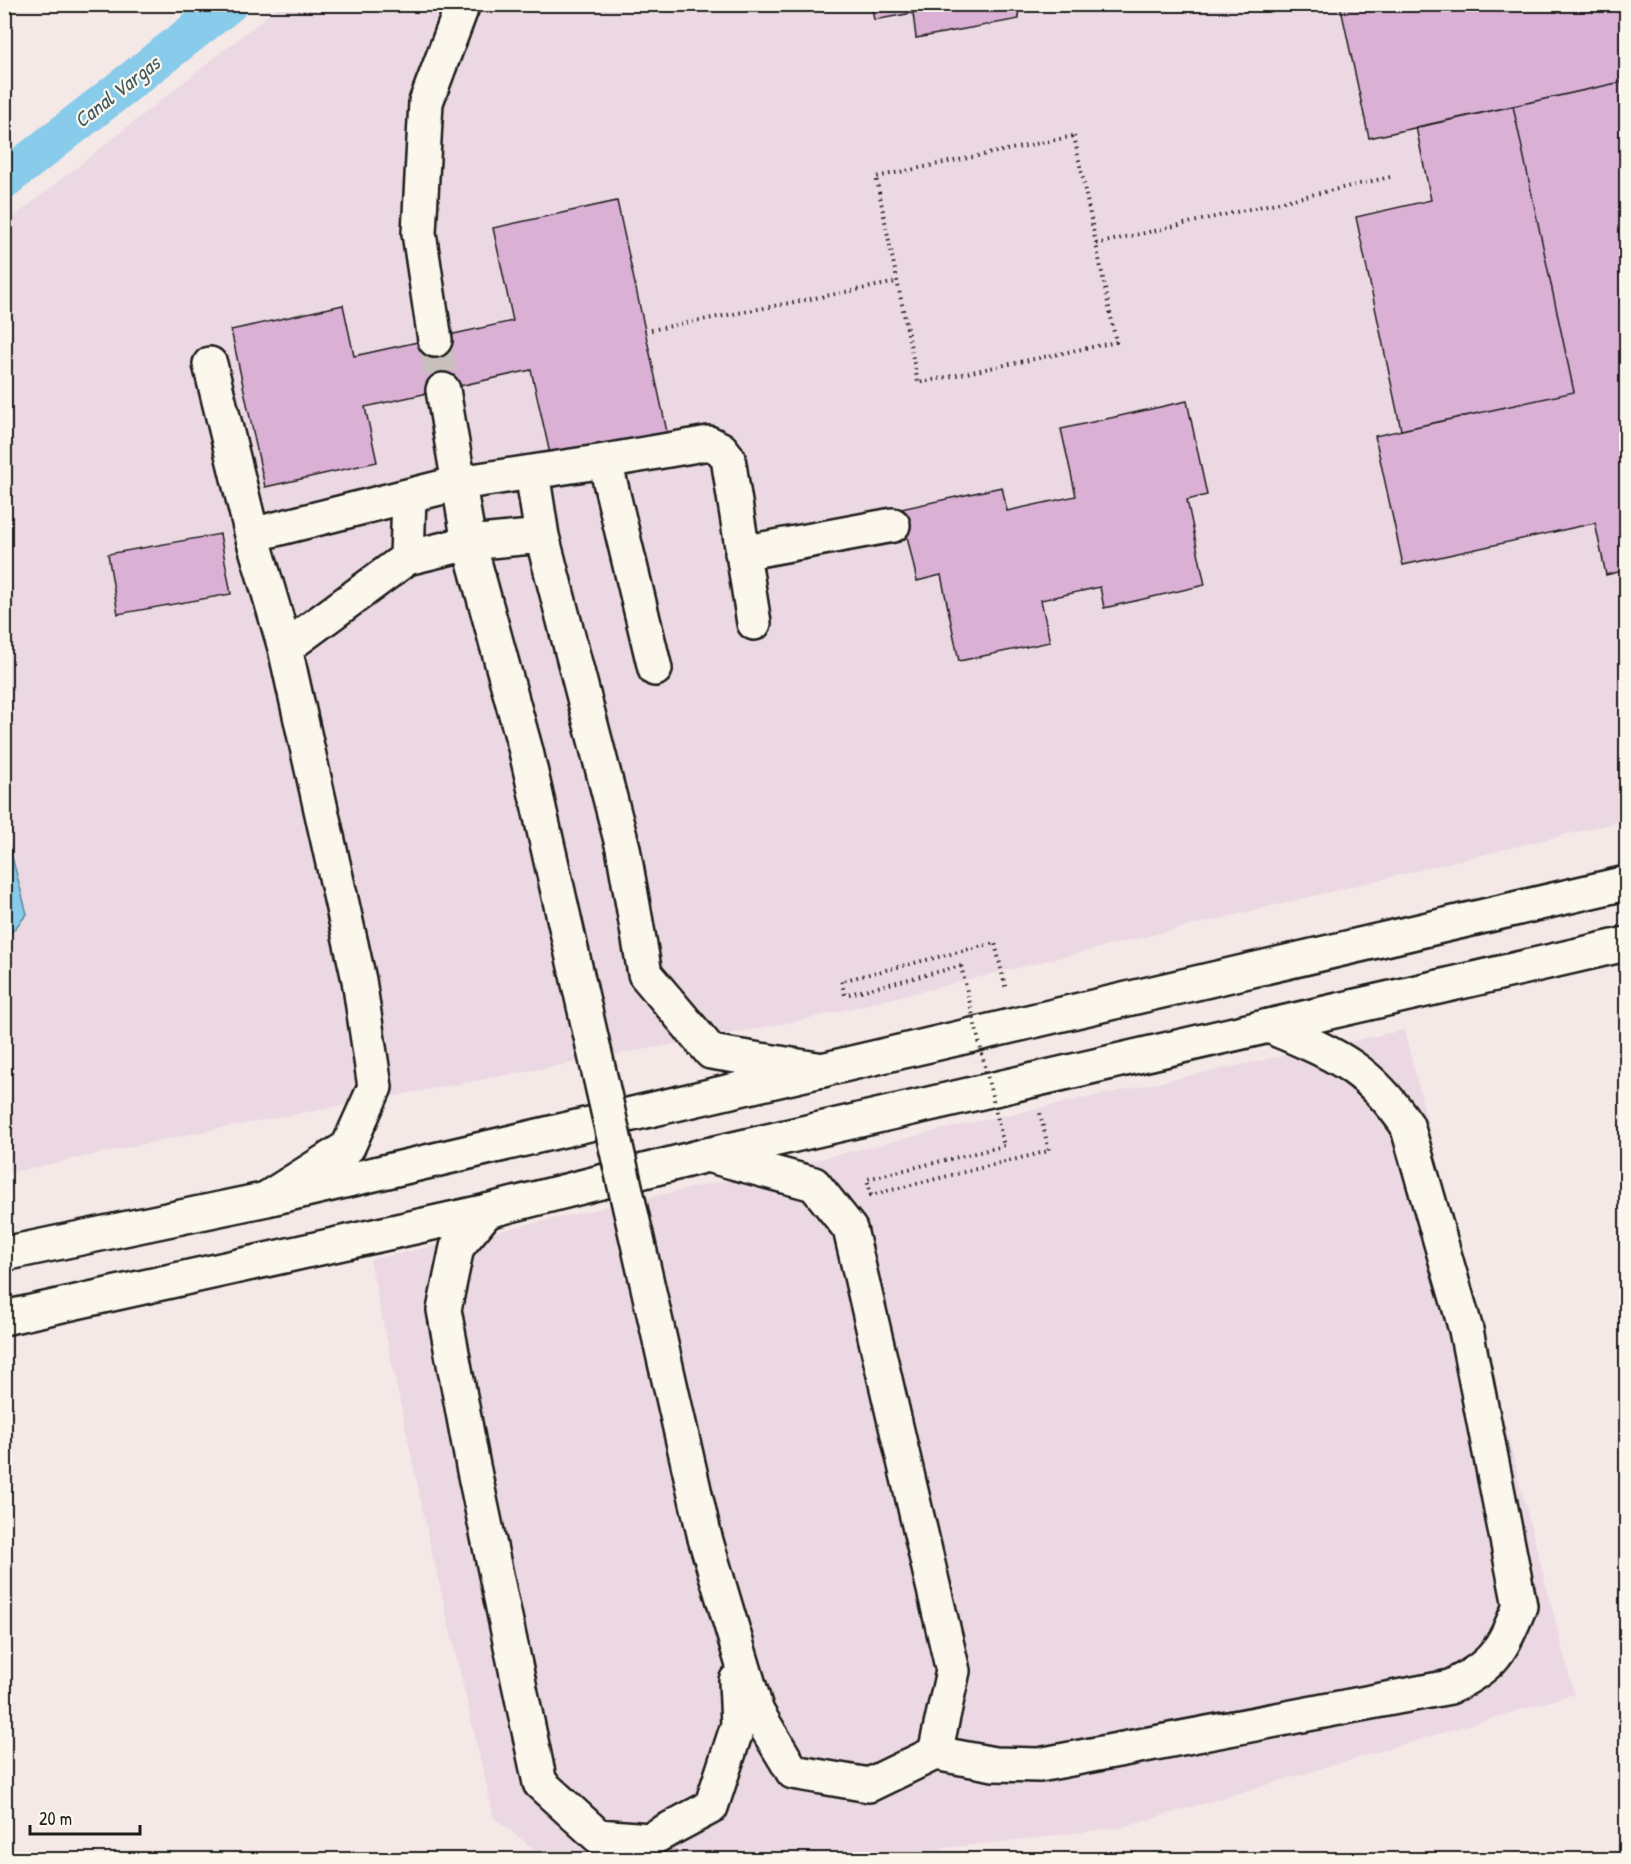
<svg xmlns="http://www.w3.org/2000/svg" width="1631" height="1864" font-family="'Patrick Hand',sans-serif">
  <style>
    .built { fill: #ecd8e2 }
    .water { fill: #89cbea; stroke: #5d8598; stroke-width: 1.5 }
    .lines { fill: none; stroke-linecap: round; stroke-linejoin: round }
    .canal { stroke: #89cbea; stroke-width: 38 }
    .building { fill: #dab0d5; stroke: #1c1c1c; stroke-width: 1.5 }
    .minor-tunnel { stroke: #c9c0be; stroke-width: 33; stroke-dasharray: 33 16; stroke-linecap: butt }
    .minor-casing { stroke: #1c1c1c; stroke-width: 38 }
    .highway-casing { stroke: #1c1c1c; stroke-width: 38 }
    .path { stroke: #1c1c1c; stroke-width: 4; stroke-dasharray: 1.5 4.5; stroke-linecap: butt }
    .minor { stroke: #fbf7ec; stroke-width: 33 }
    .highway { stroke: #fbf7ec; stroke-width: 33 }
    .minor-bridge-casing { stroke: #1c1c1c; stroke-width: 38; stroke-linecap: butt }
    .path-bridge { stroke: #1c1c1c; stroke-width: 4; stroke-dasharray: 1.5 4.5; stroke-linecap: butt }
    .minor-bridge { stroke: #fbf7ec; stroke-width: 33 }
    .labels { text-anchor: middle; stroke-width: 4.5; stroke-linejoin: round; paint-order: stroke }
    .water-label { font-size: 21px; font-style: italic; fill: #425964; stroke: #fbf7ec }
  </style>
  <rect width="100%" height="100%" fill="#f4e9e7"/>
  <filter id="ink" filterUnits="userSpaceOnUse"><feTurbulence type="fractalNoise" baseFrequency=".0167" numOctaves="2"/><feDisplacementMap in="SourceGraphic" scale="12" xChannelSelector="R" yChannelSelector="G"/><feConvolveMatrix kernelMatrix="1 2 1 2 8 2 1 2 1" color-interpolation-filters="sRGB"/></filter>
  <g filter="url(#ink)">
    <path class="built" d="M 281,5 L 1626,5 L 1626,820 L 803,1020 L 195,1133 L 5,1174 L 5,224 Z
      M 1404,1030 L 1574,1694 L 1124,1827 L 1036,1838 L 846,1859 L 547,1859 L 494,1818 L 429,1540 L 370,1260 L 807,1162 L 978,1121 Z"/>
    <path class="water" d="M 5,830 L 27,914 L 5,940 L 4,940 Z"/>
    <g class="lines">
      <path class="canal" d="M 4,180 L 229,4"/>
    </g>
    <path class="building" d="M 871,4 L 1017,4 L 1019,19 L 916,38 L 913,13 L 874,20 Z
      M 1340,4 L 1626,4 L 1626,81 L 1369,138 Z
      M 1626,81 L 1626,570 L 1606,575 L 1595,523 L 1403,565 L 1375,436 L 1574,392 L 1513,106 Z
      M 1513,106 L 1574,392 L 1401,430 L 1356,217 L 1431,200 L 1416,127 Z
      M 617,201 L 667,432 L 551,458 L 531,370 L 365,407 L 377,462 L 265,487 L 231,330 L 343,305 L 354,356 L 513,321 L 493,228 Z
      M 1187,401 L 1207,495 L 1187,500 L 1205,585 L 1104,608 L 1100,587 L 1041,600 L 1050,642 L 959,661 L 941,575 L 917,581 L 901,509 L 1002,487 L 1007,511 L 1076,496 L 1061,429 Z
      M 220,534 L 231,594 L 118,614 L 108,554 Z"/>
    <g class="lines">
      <path class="minor-tunnel" d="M 435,340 L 443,390"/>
      <g class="minor-casing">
        <path id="minor" d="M 435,340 L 419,233 L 426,102 L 463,4
          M 210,364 L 252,535
          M 443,390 L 469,543 L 526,751
          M 605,461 L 709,443 L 721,449 L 728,458 L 754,623
          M 532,472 L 542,536
          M 742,553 L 893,525
          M 407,558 L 409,496
          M 285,648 L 252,535 L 459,483 L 605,461 L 655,669
          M 269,1197 L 348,1147 L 375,1087 L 359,980 L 285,648 L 407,558 L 469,543 L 542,536 L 623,848 L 645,974 L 711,1052 L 823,1070
          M 487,1211 L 457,1247 L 444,1310 L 473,1466 L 540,1783 L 598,1836 L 649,1840 L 711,1807 L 738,1725 L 736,1681
          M 705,1538 L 757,1712 L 793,1772 L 869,1785 L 935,1753 L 953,1671 L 850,1229 L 814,1184 L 707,1155
          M 935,1753 L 994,1764 L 1039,1765 L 1450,1687 C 1495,1665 1501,1651 1520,1606 L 1466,1330 L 1407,1125 C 1365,1064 1334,1055 1269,1026"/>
      </g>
      <g class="highway-casing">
        <path id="highway" d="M 4,1254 L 267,1199 L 1626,883
          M 4,1318 L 487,1211 L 707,1155 L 1626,944"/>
      </g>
      <path class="path" d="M 1074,136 L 1116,342 L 918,383 L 876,177 Z
        M 1096,244 L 1390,177
        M 651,330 L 897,282
        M 961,966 L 845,995 L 841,981 L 995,943 L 1006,990
        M 1004,1146 L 867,1179 L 871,1195 L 1049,1151 L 1040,1113"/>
      <use href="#minor" class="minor"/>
      <use href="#highway" class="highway"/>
      <g class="minor-bridge-casing">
        <path id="minor-bridge" d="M 526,751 L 705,1538"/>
      </g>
      <path class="path-bridge" d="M 961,966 L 1004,1146"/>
      <use href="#minor-bridge" class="minor-bridge"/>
    </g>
  </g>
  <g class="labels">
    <g class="water-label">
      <text transform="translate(117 92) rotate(-38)" y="7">Canal Vargas</text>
    </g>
  </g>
  <rect width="1631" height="1864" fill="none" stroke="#fbf7ec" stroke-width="24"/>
  <rect x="12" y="12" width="1607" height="1840" fill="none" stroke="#1c1c1c" stroke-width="2" filter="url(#ink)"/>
  <path d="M30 1825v9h110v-9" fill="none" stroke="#1c1c1c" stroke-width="3"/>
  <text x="39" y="1825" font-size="18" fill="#1c1c1c" stroke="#fbf7ec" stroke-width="4.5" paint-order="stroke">20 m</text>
</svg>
